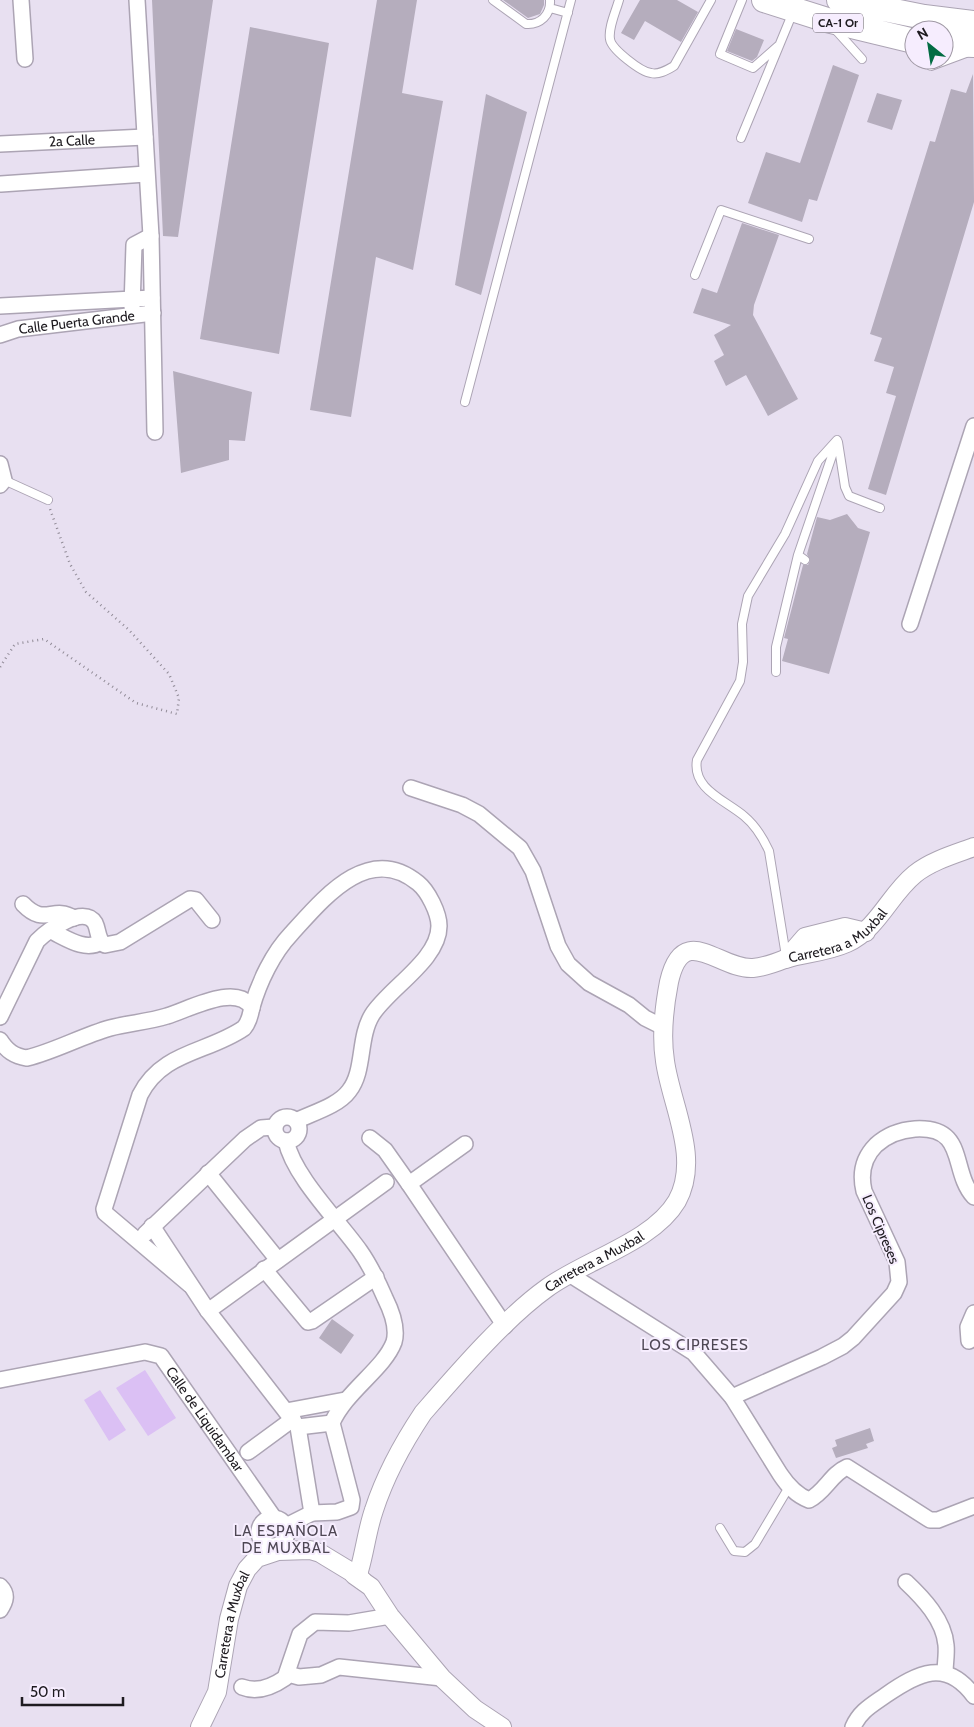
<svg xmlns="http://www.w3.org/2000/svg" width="974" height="1727" font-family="Cabin,sans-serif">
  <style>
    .green { fill: #dbc0f4 }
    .building { fill: #b5adbd }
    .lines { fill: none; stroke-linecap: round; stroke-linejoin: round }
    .service-casing { stroke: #aca4b4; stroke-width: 10 }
    .minor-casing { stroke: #aca4b4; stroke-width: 18 }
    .tertiary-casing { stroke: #aca4b4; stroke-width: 20 }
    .trunk-casing { stroke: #aca4b4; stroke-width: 26 }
    .path { stroke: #918b97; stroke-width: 2.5; stroke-dasharray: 1 4; stroke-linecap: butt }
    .service { stroke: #fff; stroke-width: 8 }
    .minor { stroke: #fff; stroke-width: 15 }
    .tertiary { stroke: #fff; stroke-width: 18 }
    .trunk { stroke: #fff; stroke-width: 24 }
    .labels { text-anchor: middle; stroke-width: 4; stroke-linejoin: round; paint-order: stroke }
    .shield { fill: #f6edfe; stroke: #5f5a63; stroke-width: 1 }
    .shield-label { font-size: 12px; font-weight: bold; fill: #1e1b20 }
    .street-label { font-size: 14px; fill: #1e1b20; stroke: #f6edfe }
    .neighbourhood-label { font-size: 15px; letter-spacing: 1px; fill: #4e4754; stroke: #f6edfe }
  </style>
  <rect width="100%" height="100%" fill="#e8e0f1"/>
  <path class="green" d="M 145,1370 L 176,1418 L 148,1436 L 116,1388 Z
    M 100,1390 L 126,1430 L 109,1441 L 84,1400 Z"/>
  <path class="building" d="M 152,0 L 213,0 L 178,237 L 163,236 Z
    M 377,0 L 417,0 L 402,93 L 443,101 L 413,270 L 376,257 L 351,417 L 310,410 Z
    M 503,0 L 544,0 L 544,5 L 540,14 L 528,18 Z
    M 640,0 L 677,0 L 698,12 L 681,42 L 645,21 L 634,40 L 621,33 Z
    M 250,27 L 329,43 L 279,354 L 200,339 Z
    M 736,29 L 764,40 L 757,57 L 752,61 L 727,51 Z
    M 833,65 L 859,75 L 817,201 L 809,199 L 802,222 L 748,203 L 766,152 L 800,163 Z
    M 973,74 L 974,202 L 886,495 L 868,489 L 896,396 L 886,393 L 894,367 L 874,361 L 882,338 L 870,334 L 930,141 L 935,142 L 951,89 L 966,93 Z
    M 877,93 L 902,100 L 892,130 L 867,122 Z
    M 486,94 L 527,112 L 481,295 L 455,285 Z
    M 742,223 L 779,235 L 754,305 L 753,315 L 798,399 L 768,416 L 746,375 L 726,386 L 714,361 L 724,355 L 714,335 L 731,325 L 693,313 L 702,288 L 717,293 Z
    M 173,371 L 252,392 L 245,441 L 229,440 L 229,460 L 181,473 Z
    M 847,514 L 858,528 L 870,532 L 829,674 L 782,661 L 788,639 L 784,638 L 803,565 L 808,565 L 810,561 L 807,554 L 817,517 L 830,520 Z
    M 332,1319 L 354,1335 L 341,1354 L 319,1338 Z
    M 870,1428 L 874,1441 L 866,1444 L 868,1448 L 836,1458 L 832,1448 L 837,1446 L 835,1440 Z"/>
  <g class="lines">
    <g class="service-casing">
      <path id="service" d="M 493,0 L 526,24 C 540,25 551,15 550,0
        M 619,0 C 616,11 608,28 610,39 C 611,49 641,72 651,73 C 659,75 667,70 674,66 L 711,0
        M 742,0 L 720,54 L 753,68 L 778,46
        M 550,8 L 568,13
        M 833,27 L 862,59
        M 931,66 L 966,53
        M 741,138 L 793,12
        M 695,275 L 721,210 L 809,239
        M 465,402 L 571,0
        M 838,442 L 845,487 L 849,496 L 880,508
        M 4,480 L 48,500
        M 805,560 L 798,555 L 836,444
        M 776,672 L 776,647 L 798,555
        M 786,956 L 769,851 C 763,838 755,825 744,816 C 725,800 692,789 697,760 L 740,681 L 743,662 L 742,624 L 748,596 L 785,534 L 818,461 L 837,440
        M 720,1528 L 734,1551 L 745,1552 L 755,1544 L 789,1487"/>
    </g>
    <g class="minor-casing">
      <g id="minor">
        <path d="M 21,0 L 25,59"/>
        <path d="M 137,0 L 151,236 L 155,432"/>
        <path id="s1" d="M 0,144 L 145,137"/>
        <path d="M 1,184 L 146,174"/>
        <path d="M 0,306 L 152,298"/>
        <path d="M 132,307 L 134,245 L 151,236"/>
        <path id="s2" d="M 0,335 L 18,329 L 153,313"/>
        <path d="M 0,464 L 4,480 L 0,485"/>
        <path d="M 910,624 L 974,426"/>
        <path d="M 411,788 L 462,805 L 479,814 L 520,848 L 533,871 L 558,946 L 568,964 L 589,983 L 629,1005 L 645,1018 L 663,1027"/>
        <path d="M 23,904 C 45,927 52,905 74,918"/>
        <path d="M 51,931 C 66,938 85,952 101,942"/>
        <path d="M 0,1017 L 37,941 C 47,931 84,904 95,923 C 99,931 97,940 105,945 L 120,942 L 190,899 L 196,900 L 212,920"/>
        <path d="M 0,1040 C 7,1051 14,1056 27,1058 C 55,1051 82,1036 110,1028 C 128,1023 148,1022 167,1016 C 188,1010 237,982 252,1008"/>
        <circle cx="287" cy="1129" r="12"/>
        <path d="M 370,1138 L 385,1150 L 409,1184 L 505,1326"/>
        <path d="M 286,1141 C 294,1177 338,1220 360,1251 C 370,1265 378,1282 385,1298 C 391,1310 398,1328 394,1342 C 384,1369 346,1391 332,1423 L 352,1500 L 351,1507 L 337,1512 L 312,1513 L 286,1526"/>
        <path d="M 208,1173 L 278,1260"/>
        <path d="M 409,1184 L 465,1144"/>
        <path d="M 152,1226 L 208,1311 L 298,1427 L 312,1513"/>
        <path d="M 145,1234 L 245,1139 L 261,1128 L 274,1127"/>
        <path d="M 264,1269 L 308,1322 L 312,1321 L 376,1277"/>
        <path d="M 569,1274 L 694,1353 L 732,1397 L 780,1474 C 788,1486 796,1495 809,1500 C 825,1492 831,1474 847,1467 L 930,1520 L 938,1520 L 974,1506"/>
        <path d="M 190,1285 L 105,1213 L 104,1209 L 140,1095 C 162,1051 208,1053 244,1028 C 250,1021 250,1015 252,1007 C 259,982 273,953 291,934 C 323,899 368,842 418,883 C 428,891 439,913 439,926 C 439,960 389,988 372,1015 C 358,1038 365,1071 349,1091 C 338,1106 312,1113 296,1121"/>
        <path d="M 208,1311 L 386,1182"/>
        <path d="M 969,1341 L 968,1327 L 974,1313"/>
        <path id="s3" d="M 0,1380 L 145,1352 L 161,1356 L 274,1518"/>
        <path d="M 732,1397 L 822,1357 L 843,1346 L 853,1338 L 894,1293 L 899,1282 L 897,1262 L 864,1191 C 860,1174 863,1158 876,1145 C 887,1135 901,1130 915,1129 C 968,1126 950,1171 974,1197"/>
        <path d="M 286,1411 L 345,1400"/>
        <path d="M 298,1427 L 332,1423"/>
        <path d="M 248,1452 L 293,1419"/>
        <circle cx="273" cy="1532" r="14"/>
        <path d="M 906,1582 C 923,1598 944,1620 946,1645 C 947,1654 945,1664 945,1673"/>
        <path d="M 0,1586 C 8,1594 6,1601 0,1610"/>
        <path d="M 288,1674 L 299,1677 L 321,1675 L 339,1667 L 442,1678"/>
        <path d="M 242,1687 C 257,1693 272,1687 285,1678 L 300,1634 L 315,1622 L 349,1623 L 390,1616"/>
        <path d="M 853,1727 C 860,1711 872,1705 886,1695 C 918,1673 946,1658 974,1696"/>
      </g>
    </g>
    <g class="tertiary-casing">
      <g id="tertiary">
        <path d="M 786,959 L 805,937 L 845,927 L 866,932"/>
        <path d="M 354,1575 L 371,1587 L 390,1616 L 442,1678 L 475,1709 L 502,1727"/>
        <path id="s4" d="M 363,1581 L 359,1577 L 359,1571 C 365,1551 367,1530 374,1510 C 385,1476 403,1443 423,1413 C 457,1374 505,1318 547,1288 C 585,1260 653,1242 677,1201 C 701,1158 671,1105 665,1061 C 661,1036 664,1008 669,982 C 683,920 719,970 753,968 C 764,967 775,963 785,959 C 805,953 827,952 847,943 C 879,928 889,895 915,874 C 931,861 955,854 974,847"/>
        <path id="s5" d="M 200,1727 L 217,1692 L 229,1619 L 238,1586 L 247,1569 L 257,1558 L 278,1551 L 310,1550 L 320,1553 L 353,1573 L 359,1571"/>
      </g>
    </g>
    <g class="trunk-casing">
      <path id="trunk" d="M 764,0 L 827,20 L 914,41
        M 839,0 L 924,17 L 974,23
        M 944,44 L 974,45"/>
    </g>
    <path class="path" d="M 0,667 L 15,644 L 44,639 L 136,703 L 177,714 L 179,698 L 169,674 L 129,630 L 86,592 L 70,564 L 50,509"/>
    <use href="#service" class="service"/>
    <use href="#minor" class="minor"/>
    <use href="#tertiary" class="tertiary"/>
    <use href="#trunk" class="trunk"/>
  </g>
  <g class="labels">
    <rect class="shield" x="813" y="13.5" width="50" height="19" rx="4"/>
    <g class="shield-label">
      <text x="838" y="27">CA-1 Or</text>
    </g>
    <g class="street-label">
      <text dy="5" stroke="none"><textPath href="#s1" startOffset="72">2a Calle</textPath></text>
      <text dy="5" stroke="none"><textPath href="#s2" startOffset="78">Calle Puerta Grande</textPath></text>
      <text dy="5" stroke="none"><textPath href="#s4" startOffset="939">Carretera a Muxbal</textPath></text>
      <text transform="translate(881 1229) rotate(67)" y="5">Los Cipreses</text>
      <text dy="5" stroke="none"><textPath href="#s4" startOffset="414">Carretera a Muxbal</textPath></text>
      <text dy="5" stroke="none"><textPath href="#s3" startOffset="241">Calle de Liquidambar</textPath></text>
      <text dy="5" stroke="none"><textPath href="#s5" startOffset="108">Carretera a Muxbal</textPath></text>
    </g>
    <g class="neighbourhood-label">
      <text x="695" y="1350">LOS CIPRESES</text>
      <text x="286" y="1536">LA ESPAÑOLA<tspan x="286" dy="17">DE MUXBAL</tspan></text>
    </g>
  </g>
  <g transform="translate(929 45) rotate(330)"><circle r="24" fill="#f6edfe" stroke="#a099a5"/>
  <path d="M0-4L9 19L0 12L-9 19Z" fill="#026c43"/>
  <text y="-8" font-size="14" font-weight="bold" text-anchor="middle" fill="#1e1b20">N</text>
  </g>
  <path d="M22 1697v8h101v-8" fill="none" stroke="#1e1b20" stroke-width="2.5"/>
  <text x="30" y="1697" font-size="15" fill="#1e1b20" stroke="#f6edfe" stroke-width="4" paint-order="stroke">50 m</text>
</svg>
